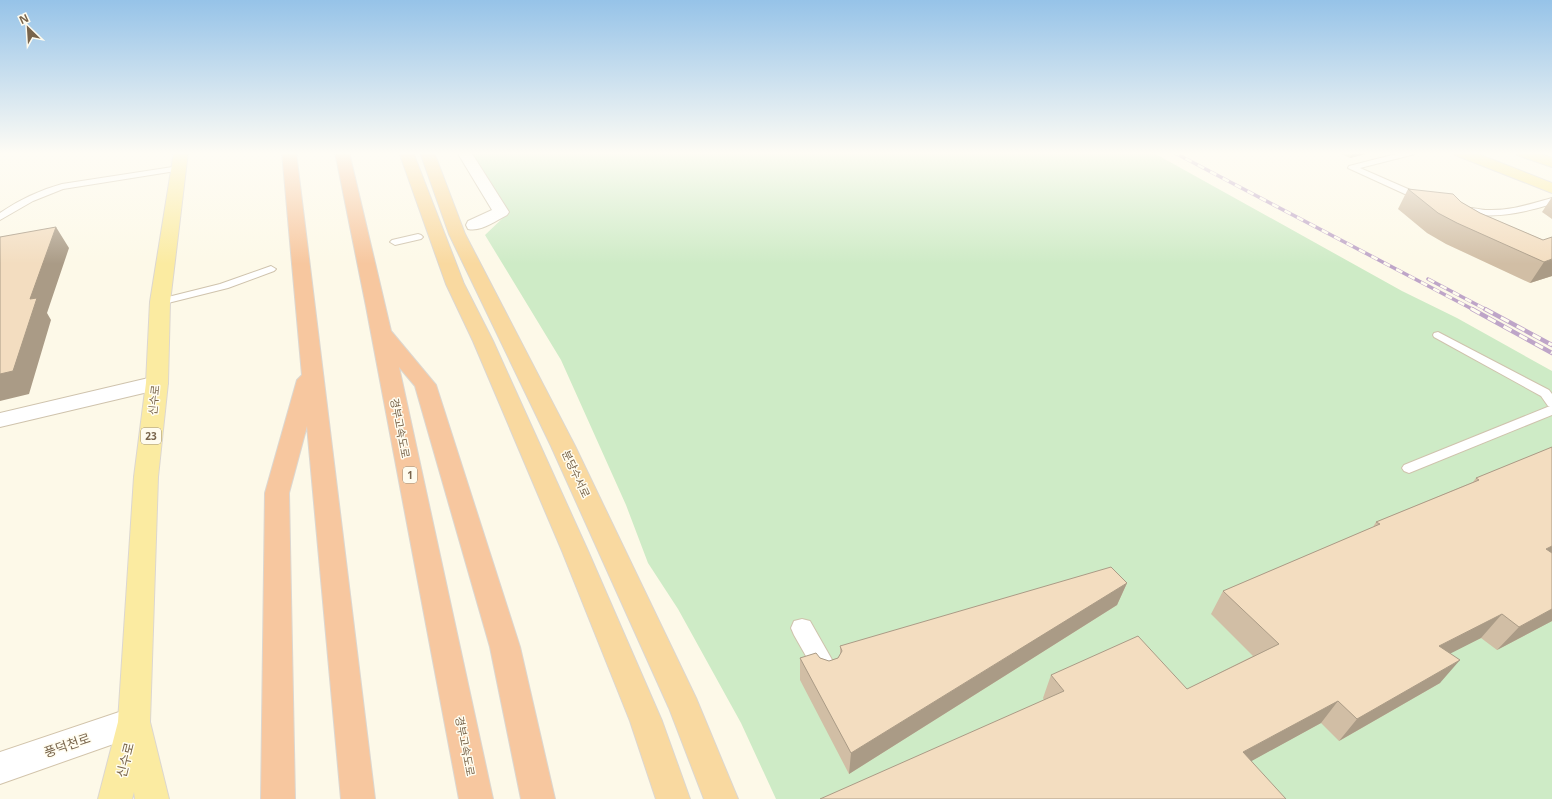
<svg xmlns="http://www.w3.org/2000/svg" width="1552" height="799" font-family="'Noto Sans','Noto Sans KR',sans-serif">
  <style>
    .green { fill: #ceebc6 }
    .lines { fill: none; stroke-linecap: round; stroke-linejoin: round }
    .service-casing { stroke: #cfc3ad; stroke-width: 2 }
    .pedestrian-casing { stroke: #cfc3ad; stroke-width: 2 }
    .minor-casing { stroke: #cfc3ad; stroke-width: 2 }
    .secondary-casing { stroke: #d2c4ab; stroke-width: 2 }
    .primary-casing { stroke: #dcd7d0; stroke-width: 2 }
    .trunk-casing { stroke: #dcd7d0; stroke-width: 2 }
    .motorway-casing { stroke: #dcd7d0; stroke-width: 2 }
    .service { fill: #fff; fill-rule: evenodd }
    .pedestrian { fill: #fff; fill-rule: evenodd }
    .minor { fill: #fff; fill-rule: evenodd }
    .secondary { fill: #fff; fill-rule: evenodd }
    .primary { fill: #fbeba1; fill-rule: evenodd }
    .trunk { fill: #f9d9a0; fill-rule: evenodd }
    .motorway { fill: #f7c79f; fill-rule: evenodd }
    .rail-far1-casing { stroke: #bea5c8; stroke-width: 3.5 }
    .rail-casing { stroke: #bea5c8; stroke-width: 4.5 }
    .rail-far1 { stroke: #fffcef; stroke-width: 2.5; stroke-dasharray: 7; stroke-linecap: butt }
    .rail { stroke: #fffcef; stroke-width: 3; stroke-dasharray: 9; stroke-linecap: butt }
    .wall { fill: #d1bea5 }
    .shaded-wall { fill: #aa9b86 }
    .building { fill: #f3ddc0; stroke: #aa9b86 }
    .labels { text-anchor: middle; stroke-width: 3; stroke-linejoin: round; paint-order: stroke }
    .shield { fill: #fffcef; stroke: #a0927c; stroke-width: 1 }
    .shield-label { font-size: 10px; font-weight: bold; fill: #78644b }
    .street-label { font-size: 11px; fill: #78644b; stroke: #fffcef }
    .near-street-label { font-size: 13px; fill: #78644b; stroke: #fffcef }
  </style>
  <rect width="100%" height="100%" fill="#fdf9e8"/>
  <path class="green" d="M 470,152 L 1152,152 L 1402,291 L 1457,318 L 1552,371 L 1552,799 L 776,799 L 741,723 L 678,609 L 648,563 L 626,505 L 561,360 L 485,235 L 507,214 Z"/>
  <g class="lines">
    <g class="service-casing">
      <path id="service" d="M 1404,152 L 1416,152 L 1415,154 L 1360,168 L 1424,196 L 1425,198 L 1424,200 L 1418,200 L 1348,168 L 1349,166 Z
        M 179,166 L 182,166 L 182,170 L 63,189 L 33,201 L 0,220 L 0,213 C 19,200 40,190 62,184 Z
        M 1552,198 L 1552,204 C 1522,213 1492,220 1461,212 L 1460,210 C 1465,205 1479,210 1487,210 C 1510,211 1530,204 1552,198 Z
        M 418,234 L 421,235 L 423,237 L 421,239 L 395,245 L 390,242 L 392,240 Z
        M 271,266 L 276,269 L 274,271 L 228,288 L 160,305 L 155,302 L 156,300 L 220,284 Z
        M 1438,332 L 1549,390 L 1552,394 L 1552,415 L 1409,473 L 1404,471 L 1402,468 L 1404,465 L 1550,406 L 1548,406 L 1541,396 L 1434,337 L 1433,335 L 1434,333 Z"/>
    </g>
    <g class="pedestrian-casing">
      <path id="pedestrian" d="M 802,619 L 810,621 L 835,665 L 839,672 L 835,679 L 827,682 L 819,679 L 794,635 L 791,628 L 794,621 Z"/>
    </g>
    <g class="minor-casing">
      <path id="minor" d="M 457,152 L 471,152 L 509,212 L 507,215 C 495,221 481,232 468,229 L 466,225 L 468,221 L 492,210 Z
        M 157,376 L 165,378 L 168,383 L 165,388 L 0,427 L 0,413 Z"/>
    </g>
    <g class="secondary-casing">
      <path id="secondary" d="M 134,707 L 145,712 C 151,724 151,730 145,743 L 134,747 L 122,741 L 0,784 L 0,752 Z"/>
    </g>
    <g class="primary-casing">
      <path id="primary" d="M 174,152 L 188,152 L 170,302 L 168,383 L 158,477 L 150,722 L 169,799 L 135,799 L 134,792 L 132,799 L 98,799 L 118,722 L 134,477 L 146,383 L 150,302 Z
        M 1453,152 L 1473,152 L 1552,183 L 1552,193 L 1455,155 Z
        M 1515,152 L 1535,152 L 1552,158 L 1552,167 L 1517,155 Z"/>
    </g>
    <g class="trunk-casing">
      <path id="trunk" d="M 399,152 L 413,152 L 464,284 L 493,341 L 588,551 L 662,721 L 690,799 L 656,799 L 630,721 L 562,551 L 473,341 L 446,284 Z
        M 420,152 L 434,152 L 465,234 L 575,446 L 696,698 L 738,799 L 704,799 L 669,708 L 551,446 L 449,234 Z"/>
    </g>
    <g class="motorway-casing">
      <path id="motorway" d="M 282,152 L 296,152 L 375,799 L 341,799 L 307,426 L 289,493 L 295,799 L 261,799 L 265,493 L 297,380 L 302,375 Z
        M 335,152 L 349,152 L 391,331 L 436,385 L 520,647 L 555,799 L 521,799 L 490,647 L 415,386 L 399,367 L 493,799 L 459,799 L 366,306 Z"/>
    </g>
    <use href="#service" class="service"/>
    <use href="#pedestrian" class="pedestrian"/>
    <use href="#minor" class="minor"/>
    <use href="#secondary" class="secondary"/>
    <use href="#primary" class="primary"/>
    <use href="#trunk" class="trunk"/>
    <use href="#motorway" class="motorway"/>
    <g class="rail-far1-casing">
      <path id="rail-far1" d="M 1173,152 L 1474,310
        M 1428,279 L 1487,310"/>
    </g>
    <g class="rail-casing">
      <path id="rail" d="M 1472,309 L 1552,353
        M 1485,309 L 1552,345"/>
    </g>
    <use href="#rail-far1" class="rail-far1"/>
    <use href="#rail" class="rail"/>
  </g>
  <path class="wall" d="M 1337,152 L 1373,152 L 1350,158 Z
    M 1408,189 L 1461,202 L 1480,213 L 1543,240 L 1552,276 L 1530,283 L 1446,244 L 1427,233 L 1398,209 Z
    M 1552,197 L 1552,219 L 1542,212 Z
    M 1552,447 L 1552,621 L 1497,650 L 1481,638 L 1450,653 L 1440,683 L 1339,741 L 1321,723 L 1251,761 L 1044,700 L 1043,698 L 1051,675 L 1187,689 L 1253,656 L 1211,614 L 1223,591 L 1373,527 L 1376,522 L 1473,482 L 1476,478 Z
    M 1127,583 L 1117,605 L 849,774 L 800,680 L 800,658 L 820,658 L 829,661 L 838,658 L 840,655 L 840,646 Z"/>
  <path class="shaded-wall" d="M 1353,152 L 1373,152 L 1350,158 Z
    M 56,227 L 69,248 L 47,313 L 51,320 L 29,394 L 0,401 L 0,374 Z
    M 1552,259 L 1552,276 L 1530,283 L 1544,262 Z
    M 1552,546 L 1552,559 L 1546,549 Z
    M 1127,583 L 1117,605 L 849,774 L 851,753 Z
    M 1552,609 L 1552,621 L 1497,650 L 1519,627 Z
    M 1502,614 L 1481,638 L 1420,669 L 1439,646 Z
    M 1460,660 L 1440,683 L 1339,741 L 1357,719 Z
    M 1338,701 L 1321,723 L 1228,774 L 1243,752 Z"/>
  <path class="building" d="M 1408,189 L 1453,194 L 1461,202 L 1480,213 L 1543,240 L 1552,237 L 1552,259 L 1544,262 L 1457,223 L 1438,213 Z
    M 56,227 L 30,299 L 37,298 L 13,371 L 0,374 L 0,237 Z
    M 1552,447 L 1552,546 L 1546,549 L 1552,553 L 1552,609 L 1519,627 L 1502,614 L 1439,646 L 1460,660 L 1357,719 L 1338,701 L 1243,752 L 1286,799 L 820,799 L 1064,691 L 1051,675 L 1138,636 L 1187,689 L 1279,644 L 1223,591 L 1380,524 L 1376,522 L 1479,480 L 1476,478 Z
    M 1111,567 L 1127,583 L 851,753 L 800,658 L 816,653 L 820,658 L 829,661 L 838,658 L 842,651 L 840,646 Z"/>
  <linearGradient id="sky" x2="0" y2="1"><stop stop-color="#96c3e8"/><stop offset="0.58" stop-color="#fefcf5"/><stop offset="1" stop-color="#fefcf5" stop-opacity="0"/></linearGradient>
  <rect width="1552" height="264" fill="url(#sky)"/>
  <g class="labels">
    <g class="shield">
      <rect x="141" y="428" width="20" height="16" rx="3"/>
      <rect x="403" y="467" width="14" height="16" rx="3"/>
    </g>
    <g class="shield-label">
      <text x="151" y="440">23</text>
      <text x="410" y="479">1</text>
    </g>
    <g class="street-label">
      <text transform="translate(154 400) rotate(-84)" y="4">신수로</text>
      <text transform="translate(400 428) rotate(79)" y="4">경부고속도로</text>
      <text transform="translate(576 474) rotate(65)" y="4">분당수서로</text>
      <text transform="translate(465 746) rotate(79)" y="4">경부고속도로</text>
    </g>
    <g class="near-street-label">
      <text transform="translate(67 745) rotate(-19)" y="5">풍덕천로</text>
      <text transform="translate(125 760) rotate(-76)" y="5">신수로</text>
    </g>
  </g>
  <g transform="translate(28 28) rotate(335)" stroke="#fffcef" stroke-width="3" paint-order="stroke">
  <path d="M0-3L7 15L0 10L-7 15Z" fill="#78644b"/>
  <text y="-6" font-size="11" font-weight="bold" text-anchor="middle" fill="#78644b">N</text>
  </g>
</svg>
